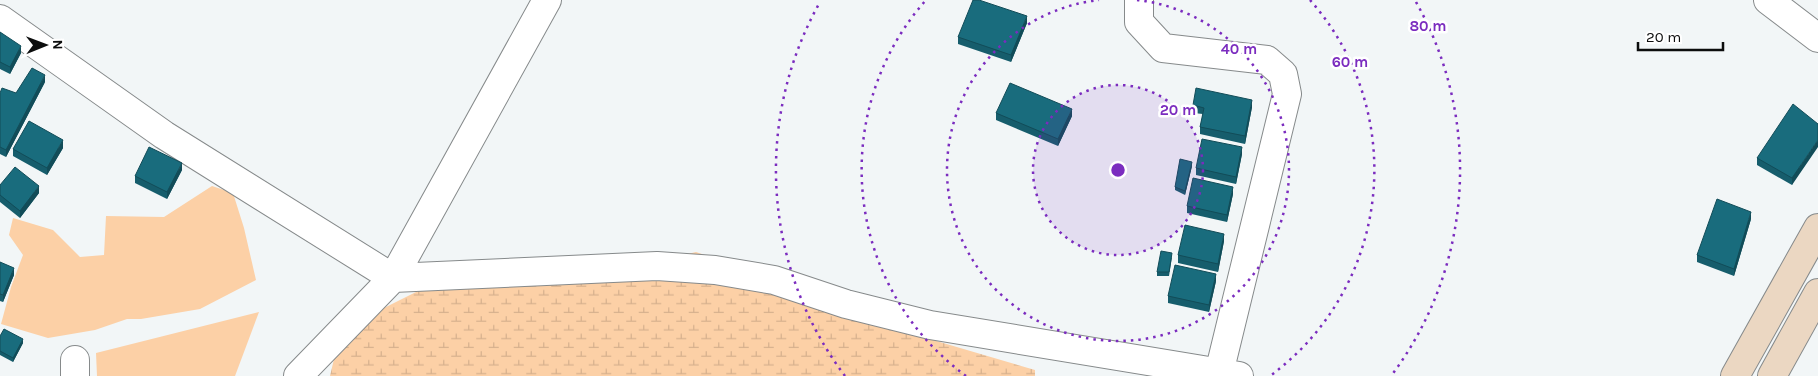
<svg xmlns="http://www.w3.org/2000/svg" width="1818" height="376" font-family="Karla,sans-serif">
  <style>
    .green { fill: #fcd0a6 }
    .wetland { fill: url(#wetland-marsh) }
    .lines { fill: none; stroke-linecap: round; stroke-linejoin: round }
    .minor-casing { stroke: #868a8b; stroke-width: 30 }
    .secondary-casing { stroke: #868a8b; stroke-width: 30 }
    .minor { stroke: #fff; stroke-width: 28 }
    .secondary { stroke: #ebd7c2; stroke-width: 28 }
    .wall { fill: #165d6c }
    .shaded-wall { fill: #124c58 }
    .building { fill: #196c7d; stroke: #124c58 }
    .ring { fill: none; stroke: #7b2cbf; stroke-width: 2.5; stroke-dasharray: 2.5 5 }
    .centre { fill: #7b2cbf; stroke: #fff; stroke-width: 2.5 }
    .ring-label { font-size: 15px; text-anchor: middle; font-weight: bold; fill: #7b2cbf; stroke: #fff; stroke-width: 5; stroke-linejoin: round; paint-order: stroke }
  </style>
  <defs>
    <pattern id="wetland-marsh" width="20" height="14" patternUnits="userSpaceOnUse" patternTransform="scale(1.25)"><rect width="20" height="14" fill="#fcd0a6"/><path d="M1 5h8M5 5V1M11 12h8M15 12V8" fill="none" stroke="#d7b18e"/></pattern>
  </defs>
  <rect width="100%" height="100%" fill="#f2f6f7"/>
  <path class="green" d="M 212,186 L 233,193 L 244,228 L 256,280 L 200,309 L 141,319 L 127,319 L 95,330 L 48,338 L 1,324 L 11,287 L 23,255 L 9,235 L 13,218 L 53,230 L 80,257 L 104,255 L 106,216 L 164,217 Z
    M 259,312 L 235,376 L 97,376 L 96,353 Z"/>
  <path class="wetland" d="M 696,252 L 770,277 L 899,330 L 1035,370 L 1035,376 L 330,376 L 334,359 L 376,312 L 436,282 L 572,282 Z"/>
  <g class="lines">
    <g class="minor-casing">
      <path id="minor" d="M 1139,0 L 1139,22 L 1163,48 L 1267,60 L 1283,74 L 1287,94 L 1219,373
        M 1768,0 L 1818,38
        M 0,19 L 164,135 L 393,278 L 547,0
        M 75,360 L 75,376
        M 298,376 L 393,278 L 657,266 L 715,270 L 774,280 L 846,304 L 930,325 L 1239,376"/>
    </g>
    <g class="secondary-casing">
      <path id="secondary" d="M 1735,376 L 1818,228
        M 1772,376 L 1818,293"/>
    </g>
    <use href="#minor" class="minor"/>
    <use href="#secondary" class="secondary"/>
  </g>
  <path class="wall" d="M 1027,23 L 1011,62 L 958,44 L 958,37 Z
    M 0,32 L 21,53 L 10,74 L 0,69 Z
    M 45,82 L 6,157 L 0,154 L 0,93 L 16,93 Z
    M 1193,105 L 1252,107 L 1245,144 L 1200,134 L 1200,127 L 1203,114 L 1193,113 Z
    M 996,113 L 1072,116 L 1058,146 L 996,120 Z
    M 1818,124 L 1792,185 L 1757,165 L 1757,158 Z
    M 63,148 L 47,175 L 13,156 L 13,149 Z
    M 1242,154 L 1236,184 L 1196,175 L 1196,168 Z
    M 1192,166 L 1185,195 L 1175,190 L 1175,187 Z
    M 182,170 L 167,199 L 135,183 L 135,176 Z
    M 0,185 L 39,193 L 20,218 L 0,202 Z
    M 1233,194 L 1227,222 L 1187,213 L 1187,206 Z
    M 1751,219 L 1734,276 L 1697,262 L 1697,255 Z
    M 1224,241 L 1218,272 L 1178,263 L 1178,255 Z
    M 1172,257 L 1169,276 L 1157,276 L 1157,272 Z
    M 0,262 L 14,275 L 3,302 L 0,301 Z
    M 1216,281 L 1209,312 L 1168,303 L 1168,296 Z
    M 0,336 L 23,343 L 13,362 L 0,355 Z"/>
  <path class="shaded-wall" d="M 1027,16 L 1027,23 L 1011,62 L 1011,55 Z
    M 21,46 L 21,53 L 10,74 L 10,67 Z
    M 45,75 L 45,82 L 6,157 L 6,150 Z
    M 1252,100 L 1252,107 L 1245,144 L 1245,136 Z
    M 1072,109 L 1072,116 L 1058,146 L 1058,139 Z
    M 63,140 L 63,148 L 47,175 L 47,168 Z
    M 1818,140 L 1818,147 L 1792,185 L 1792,178 Z
    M 1242,147 L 1242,154 L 1236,184 L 1236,177 Z
    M 1192,162 L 1192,166 L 1185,195 L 1185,191 Z
    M 182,163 L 182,170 L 167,199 L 167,192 Z
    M 39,186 L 39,193 L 20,218 L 20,211 Z
    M 1233,187 L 1233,194 L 1227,222 L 1227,215 Z
    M 1751,212 L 1751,219 L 1734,276 L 1734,269 Z
    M 1224,234 L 1224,241 L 1218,272 L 1218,264 Z
    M 14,268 L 14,275 L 3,302 L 3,295 Z
    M 1216,274 L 1216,281 L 1209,312 L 1209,305 Z
    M 23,339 L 23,343 L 13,362 L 13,358 Z"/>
  <path class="building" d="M 973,0 L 979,0 L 1027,16 L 1011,55 L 958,37 Z
    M 0,32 L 21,46 L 10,67 L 0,62 Z
    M 32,68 L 45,75 L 6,150 L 0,147 L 0,93 L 2,88 L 16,93 Z
    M 1010,83 L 1072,109 L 1058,139 L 996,113 Z
    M 1196,88 L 1252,100 L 1245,136 L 1200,127 L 1204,108 L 1193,105 Z
    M 1793,104 L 1818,124 L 1818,140 L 1792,178 L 1757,158 Z
    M 29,121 L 63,140 L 47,168 L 13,149 Z
    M 1202,139 L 1242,147 L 1236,177 L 1196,168 Z
    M 149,147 L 182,163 L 167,192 L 135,176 Z
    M 1180,159 L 1192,162 L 1185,191 L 1175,187 Z
    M 15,167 L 39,186 L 20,211 L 0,195 L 0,185 Z
    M 1193,178 L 1233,187 L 1227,215 L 1187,206 Z
    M 1717,199 L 1751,212 L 1734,269 L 1697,255 Z
    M 1185,225 L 1224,234 L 1218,264 L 1178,255 Z
    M 1161,251 L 1172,253 L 1169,272 L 1157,272 Z
    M 0,262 L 14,268 L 3,295 L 0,294 Z
    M 1175,265 L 1216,274 L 1209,305 L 1168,296 Z
    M 4,329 L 23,339 L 13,358 L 0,351 L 0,336 Z"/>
  <circle cx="1118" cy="170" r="85" fill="#7b2cbf" fill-opacity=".12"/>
  <g class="ring">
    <circle cx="1118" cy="170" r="85"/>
    <path d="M1137 0A171 171 0 1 1 1099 0"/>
    <path d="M966 376A256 256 0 0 1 926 0M1310 0A256 256 0 0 1 1270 376"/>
    <path d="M845 376A342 342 0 0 1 820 2M1416 2A342 342 0 0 1 1391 376"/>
  </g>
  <circle cx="1118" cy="170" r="8" class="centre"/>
  <g class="ring-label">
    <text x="1428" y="31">80 m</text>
    <text x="1239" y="54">40 m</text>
    <text x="1350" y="67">60 m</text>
    <text x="1178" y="115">20 m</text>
  </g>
  <g transform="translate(45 45) rotate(89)" stroke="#ffffff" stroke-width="4" paint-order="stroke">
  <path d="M0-4L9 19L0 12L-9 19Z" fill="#0c0d0d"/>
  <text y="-8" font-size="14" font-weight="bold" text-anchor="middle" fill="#0c0d0d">N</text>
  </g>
  <path d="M1638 42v8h85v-8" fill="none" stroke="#0c0d0d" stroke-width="2.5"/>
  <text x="1646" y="42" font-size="15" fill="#0c0d0d" stroke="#ffffff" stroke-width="4" paint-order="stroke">20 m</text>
</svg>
